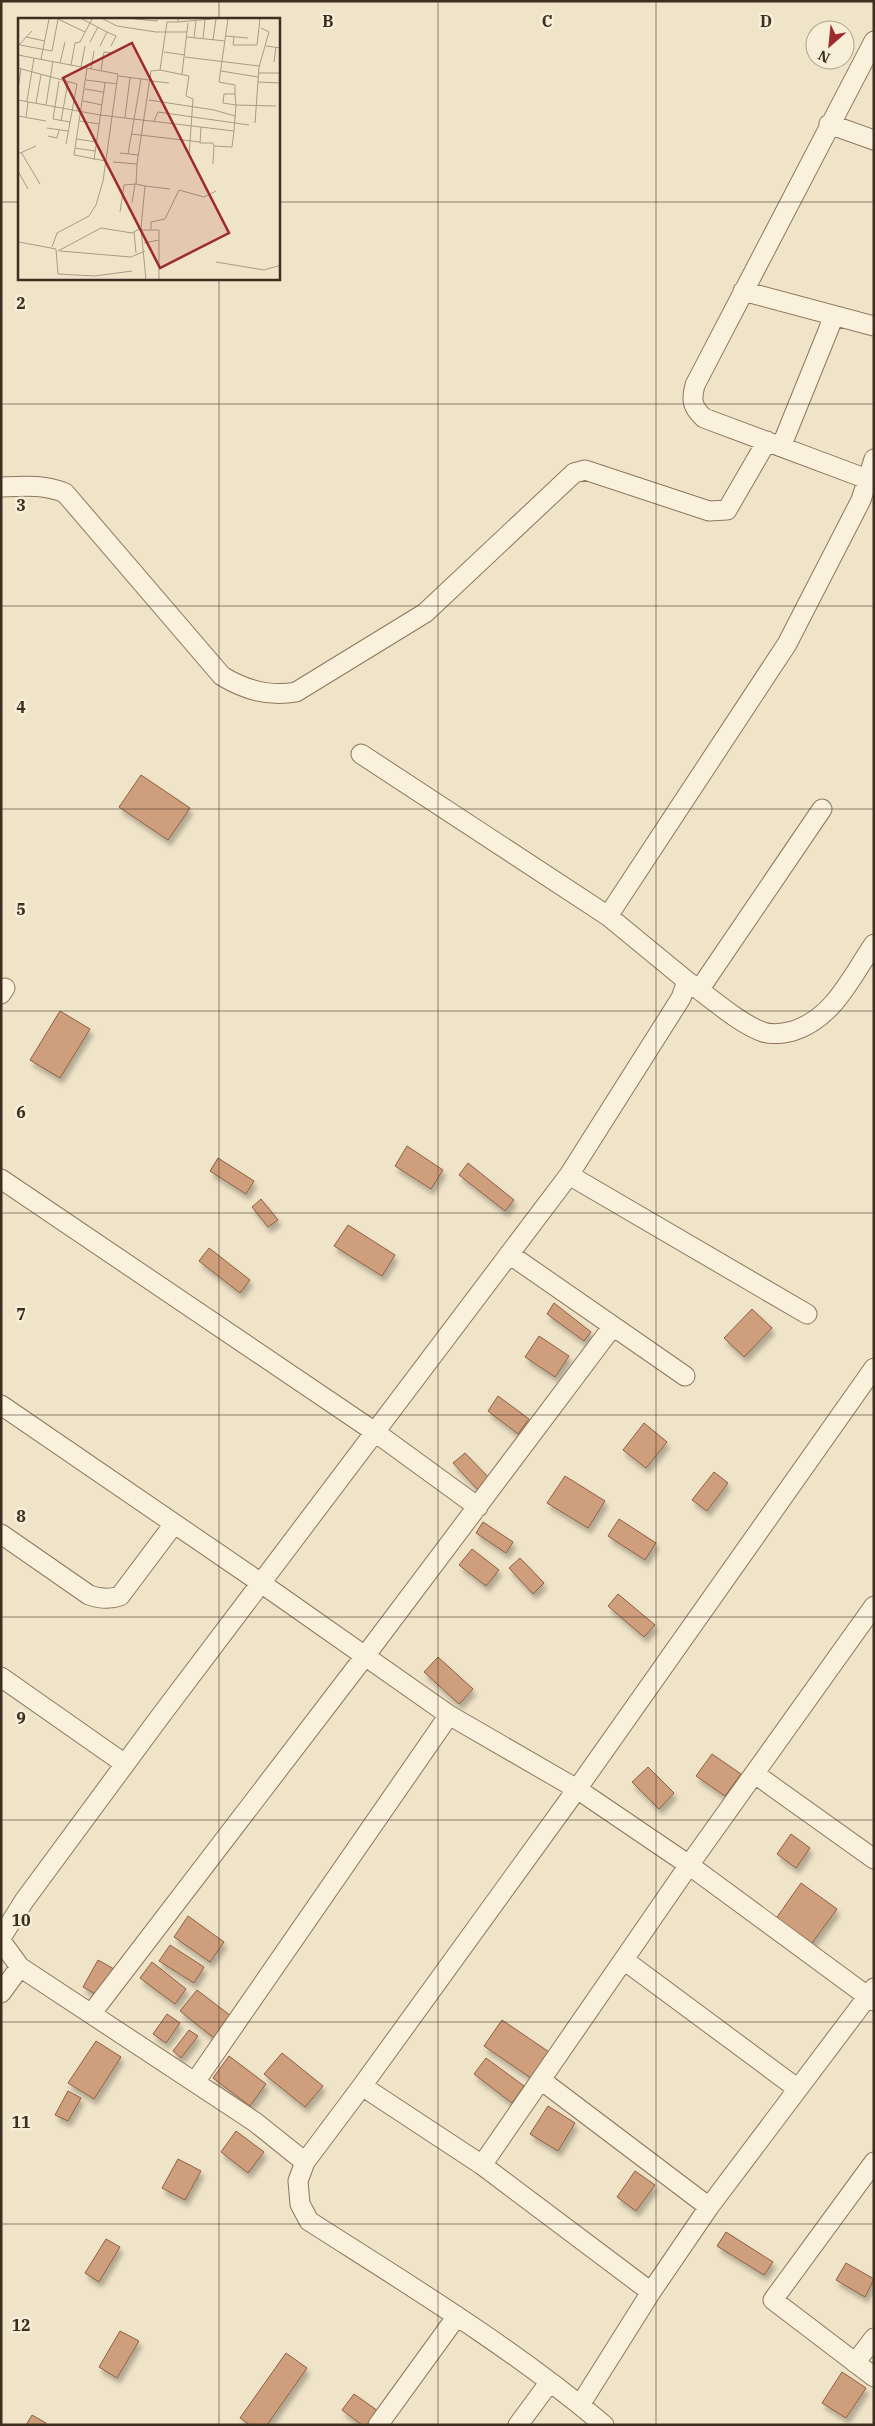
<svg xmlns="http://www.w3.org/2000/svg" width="875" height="2426" font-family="'IBM Plex Serif',serif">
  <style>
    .building { fill: #cf9f7d; stroke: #8d5f41; filter: url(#shadow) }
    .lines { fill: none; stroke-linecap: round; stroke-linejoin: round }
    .minor-casing { stroke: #8d765c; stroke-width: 21 }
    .minor { stroke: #faf1dc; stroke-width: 19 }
    .grid { fill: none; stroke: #3d2e20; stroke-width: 1; stroke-opacity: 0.55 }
    .inset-road { fill: none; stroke: #a89b85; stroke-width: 1 }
    .view { fill: #9e2a2b; fill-opacity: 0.15; stroke: #9e2a2b; stroke-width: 2.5 }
    .inset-edge { fill: none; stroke: #3d2e20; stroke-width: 2.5 }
    .grid-label { font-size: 16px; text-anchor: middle; font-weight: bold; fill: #3d2e20; stroke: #f7eed8; stroke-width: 5; stroke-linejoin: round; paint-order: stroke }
  </style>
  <defs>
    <filter id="shadow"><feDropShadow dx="3" dy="5.5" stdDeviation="2.5" flood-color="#0004"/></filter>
  </defs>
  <rect width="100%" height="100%" fill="#f0e4c8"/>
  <path class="building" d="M 141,775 L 190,808 L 168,840 L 119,807 Z
    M 60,1011 L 90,1029 L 60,1078 L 30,1060 Z
    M 407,1146 L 443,1170 L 431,1189 L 395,1166 Z
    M 218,1158 L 254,1181 L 246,1194 L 210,1171 Z
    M 468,1163 L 514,1200 L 505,1211 L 459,1175 Z
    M 261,1199 L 278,1220 L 268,1227 L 252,1207 Z
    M 348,1225 L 395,1255 L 382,1276 L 334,1246 Z
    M 209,1248 L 250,1280 L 240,1293 L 199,1261 Z
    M 554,1303 L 591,1332 L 584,1341 L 547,1314 Z
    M 752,1309 L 772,1328 L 744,1357 L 724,1338 Z
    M 539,1336 L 569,1356 L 555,1377 L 525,1357 Z
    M 498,1396 L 529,1419 L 518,1434 L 488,1411 Z
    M 644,1423 L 667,1442 L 646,1468 L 623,1450 Z
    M 465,1453 L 490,1479 L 478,1490 L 453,1463 Z
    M 714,1472 L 728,1483 L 707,1511 L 692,1500 Z
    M 565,1476 L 605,1501 L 588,1528 L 547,1503 Z
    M 619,1519 L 656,1543 L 645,1560 L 608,1536 Z
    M 483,1522 L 513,1542 L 506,1553 L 476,1533 Z
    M 472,1549 L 499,1570 L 486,1586 L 459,1565 Z
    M 520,1558 L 544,1583 L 533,1594 L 509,1568 Z
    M 618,1594 L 655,1625 L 644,1637 L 608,1606 Z
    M 438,1657 L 473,1689 L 459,1704 L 424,1672 Z
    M 712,1754 L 741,1774 L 725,1796 L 696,1776 Z
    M 648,1767 L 674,1793 L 659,1809 L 632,1782 Z
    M 791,1834 L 810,1848 L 796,1868 L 777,1854 Z
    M 801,1883 L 837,1909 L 810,1946 L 775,1920 Z
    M 188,1916 L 224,1942 L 210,1962 L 174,1937 Z
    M 170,1945 L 204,1967 L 194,1983 L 159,1961 Z
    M 98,1960 L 114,1969 L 99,1996 L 83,1987 Z
    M 152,1962 L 186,1989 L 175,2004 L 140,1978 Z
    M 197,1990 L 231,2016 L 214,2038 L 180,2011 Z
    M 167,2014 L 180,2023 L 166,2043 L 153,2034 Z
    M 502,2020 L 549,2052 L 531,2078 L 484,2046 Z
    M 189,2030 L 198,2036 L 181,2058 L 173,2051 Z
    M 96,2041 L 121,2057 L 94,2099 L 68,2083 Z
    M 282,2053 L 323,2086 L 305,2107 L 264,2074 Z
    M 229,2056 L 266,2084 L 250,2106 L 213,2078 Z
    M 486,2058 L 524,2086 L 512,2103 L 474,2074 Z
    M 68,2091 L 81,2098 L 68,2121 L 55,2115 Z
    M 548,2106 L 575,2123 L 558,2151 L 530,2134 Z
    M 236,2131 L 264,2152 L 248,2173 L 221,2152 Z
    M 178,2159 L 201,2171 L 185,2200 L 162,2188 Z
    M 635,2171 L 655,2185 L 636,2211 L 617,2197 Z
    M 726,2232 L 773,2262 L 764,2275 L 717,2246 Z
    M 106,2239 L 120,2247 L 99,2282 L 85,2273 Z
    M 846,2263 L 874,2279 L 865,2297 L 836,2280 Z
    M 120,2331 L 139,2341 L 117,2378 L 99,2367 Z
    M 286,2353 L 307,2368 L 267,2425 L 250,2425 L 240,2418 Z
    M 842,2372 L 866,2388 L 846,2418 L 822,2403 Z
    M 354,2394 L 378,2411 L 368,2425 L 362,2425 L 342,2410 Z
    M 32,2415 L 46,2423 L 45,2425 L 26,2425 Z"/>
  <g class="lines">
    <g class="minor-casing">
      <path id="minor" d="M 829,124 L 874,140
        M 743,291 L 874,326
        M 781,447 L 834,316
        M 867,479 L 704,418 C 692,407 691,400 695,385 L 874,41
        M 1,487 C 23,486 45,484 65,493 L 222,676 C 245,690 269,697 296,692 L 425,613 L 574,473 L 585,470 L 709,511 L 727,510 L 767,441
        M 361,754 L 608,916
        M 687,981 C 710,997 738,1023 763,1032 C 772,1035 785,1033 793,1031 C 834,1018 851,977 874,944
        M 699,990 L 822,809
        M 1,994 L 5,988
        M 569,1175 L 807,1314
        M 1,1179 L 375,1432 L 478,1507
        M 509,1254 L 685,1376
        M 1,1405 L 261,1583 L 449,1715 L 577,1789 L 689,1865 L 874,2001
        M 1,1534 L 89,1595 C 100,1599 109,1600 120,1596 L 174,1524
        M 1,1677 L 125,1764
        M 755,1774 L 874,1859
        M 1,1938 L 24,1901 L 159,1718 L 569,1175 L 681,998 L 687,981 L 608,916 L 787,644 L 861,500 L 874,459
        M 1,1941 L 20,1967 L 1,1993
        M 624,1960 L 798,2089
        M 20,1967 L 255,2122 L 305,2162
        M 91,2014 L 365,1656 L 613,1326
        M 541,2080 L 709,2207
        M 195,2082 L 449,1715
        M 362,2086 L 482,2165 L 651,2292
        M 874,2162 L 773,2300 L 874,2377
        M 482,2165 L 689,1865 L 874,1606
        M 855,2363 L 874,2338
        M 580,2405 L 651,2292 L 709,2207 L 874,1988
        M 378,2425 L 457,2316
        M 518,2425 L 549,2383
        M 604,2425 C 513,2348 409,2285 309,2221 L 300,2204 L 298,2181 L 305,2162 L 362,2086 L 577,1789 L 874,1368"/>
    </g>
    <use href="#minor" class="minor"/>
  </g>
  <path class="grid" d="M 219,1 L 219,19M 438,1 L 438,2425M 656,1 L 656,2425M 1,202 L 19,202M 279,202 L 874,202M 219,279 L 219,2425M 1,404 L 874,404M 1,606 L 874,606M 1,809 L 874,809M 1,1011 L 874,1011M 1,1213 L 874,1213M 1,1415 L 874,1415M 1,1617 L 874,1617M 1,1820 L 874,1820M 1,2022 L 874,2022M 1,2224 L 874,2224"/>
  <g transform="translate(18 18)">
    <rect width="262" height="262" fill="#f0e4c8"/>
    <path class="inset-road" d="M 64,1 L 89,14 L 82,28M 85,1 L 99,8 L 138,14 L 169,14M 117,1 L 139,3 L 139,1M 160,4 L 194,1M 89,14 L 98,18 L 93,28M 208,18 L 230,20M 8,19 L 27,23M 169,19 L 207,23M 216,19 L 215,27 L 239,27 L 242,1M 176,20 L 178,3M 185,21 L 187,2M 195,22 L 198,1M 72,24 L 80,9M 2,27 L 34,33 L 40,1 L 67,14M 0,28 L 14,13M 248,28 L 263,30M 146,34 L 167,37M 0,37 L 100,56 L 85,163 L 78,187 L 71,198 L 39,215 L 34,229M 167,39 L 241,48M 23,41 L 31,1M 256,44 L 258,29M 42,45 L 47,24M 53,47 L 57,25 L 62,24 L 74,1M 63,49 L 67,28M 0,50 L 59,66 L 48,126M 69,50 L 56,137 L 88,143M 73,51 L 76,33M 83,52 L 86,34 L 95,35M 142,52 L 171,58 L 168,78 L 175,81 L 171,138M 203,53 L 240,59M 241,55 L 263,55M 164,56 L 170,5M 101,58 L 131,62M 68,62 L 99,66M 41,63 L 35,101 L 52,104M 133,63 L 151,65M 240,64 L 263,65M 0,71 L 3,51M 67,71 L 85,74M 217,76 L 218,87 L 258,88M 0,82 L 82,97 L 216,113 L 218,87 L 205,85 L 206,76 L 217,76 L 217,67 L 201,64 L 210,1M 131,82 L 196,92 L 217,98M 9,83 L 16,40M 65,83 L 84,87M 18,85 L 23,57M 28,87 L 35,43M 0,98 L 28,103M 8,99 L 10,84M 107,99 L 112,60M 43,103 L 50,64M 62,103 L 81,106M 136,103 L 140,94 L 231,107M 237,105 L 241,49 L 251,14 L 243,10M 183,109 L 182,125 L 195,125 L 196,128 L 214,129 L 216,113M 29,110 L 50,113M 113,116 L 182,124M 30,118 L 39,120 L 41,112M 59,121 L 78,124M 57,130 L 77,133M 3,134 L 22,166M 102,135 L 121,137M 0,136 L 18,128M 110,136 L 123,61M 76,142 L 87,65M 95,144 L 119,146M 195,146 L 196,128M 0,153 L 10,171M 127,168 L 152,171M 114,185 L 117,166M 102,194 L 106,167 L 118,166M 133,211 L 133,204 L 147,201 L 161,172 L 186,179 L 198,173M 124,212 L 141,212 L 141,262M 116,214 L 118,235M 1,224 L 38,231 L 40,256 L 77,258 L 114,253M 126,225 L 141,222M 40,233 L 83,210 L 114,215 L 123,210M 42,233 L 113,239 L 127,233M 198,244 L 246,252 L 263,247M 128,262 L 123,210 L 127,168 L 118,166 L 119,146 L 133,53 L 142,52 L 149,4 L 160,4 L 160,1"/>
    <path class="view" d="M 114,25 L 211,215 L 142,250 L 45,60 Z"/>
    <rect width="262" height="262" class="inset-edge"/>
  </g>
  <g class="grid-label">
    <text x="328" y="27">B</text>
    <text x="547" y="27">C</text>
    <text x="766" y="27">D</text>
    <text x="21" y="309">2</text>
    <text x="21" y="511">3</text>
    <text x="21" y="713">4</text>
    <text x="21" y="915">5</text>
    <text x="21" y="1118">6</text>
    <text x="21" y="1320">7</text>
    <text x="21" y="1522">8</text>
    <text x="21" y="1724">9</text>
    <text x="21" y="1926">10</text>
    <text x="21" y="2128">11</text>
    <text x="21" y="2331">12</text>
  </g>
  <rect width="875" height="2426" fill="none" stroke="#3d2e20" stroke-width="5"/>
  <g transform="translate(830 45) rotate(207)"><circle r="24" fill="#f7eed8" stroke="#ada18e"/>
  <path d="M0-4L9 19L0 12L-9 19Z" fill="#9e2a2b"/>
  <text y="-8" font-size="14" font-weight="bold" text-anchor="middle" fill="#3d2e20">N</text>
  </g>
</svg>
